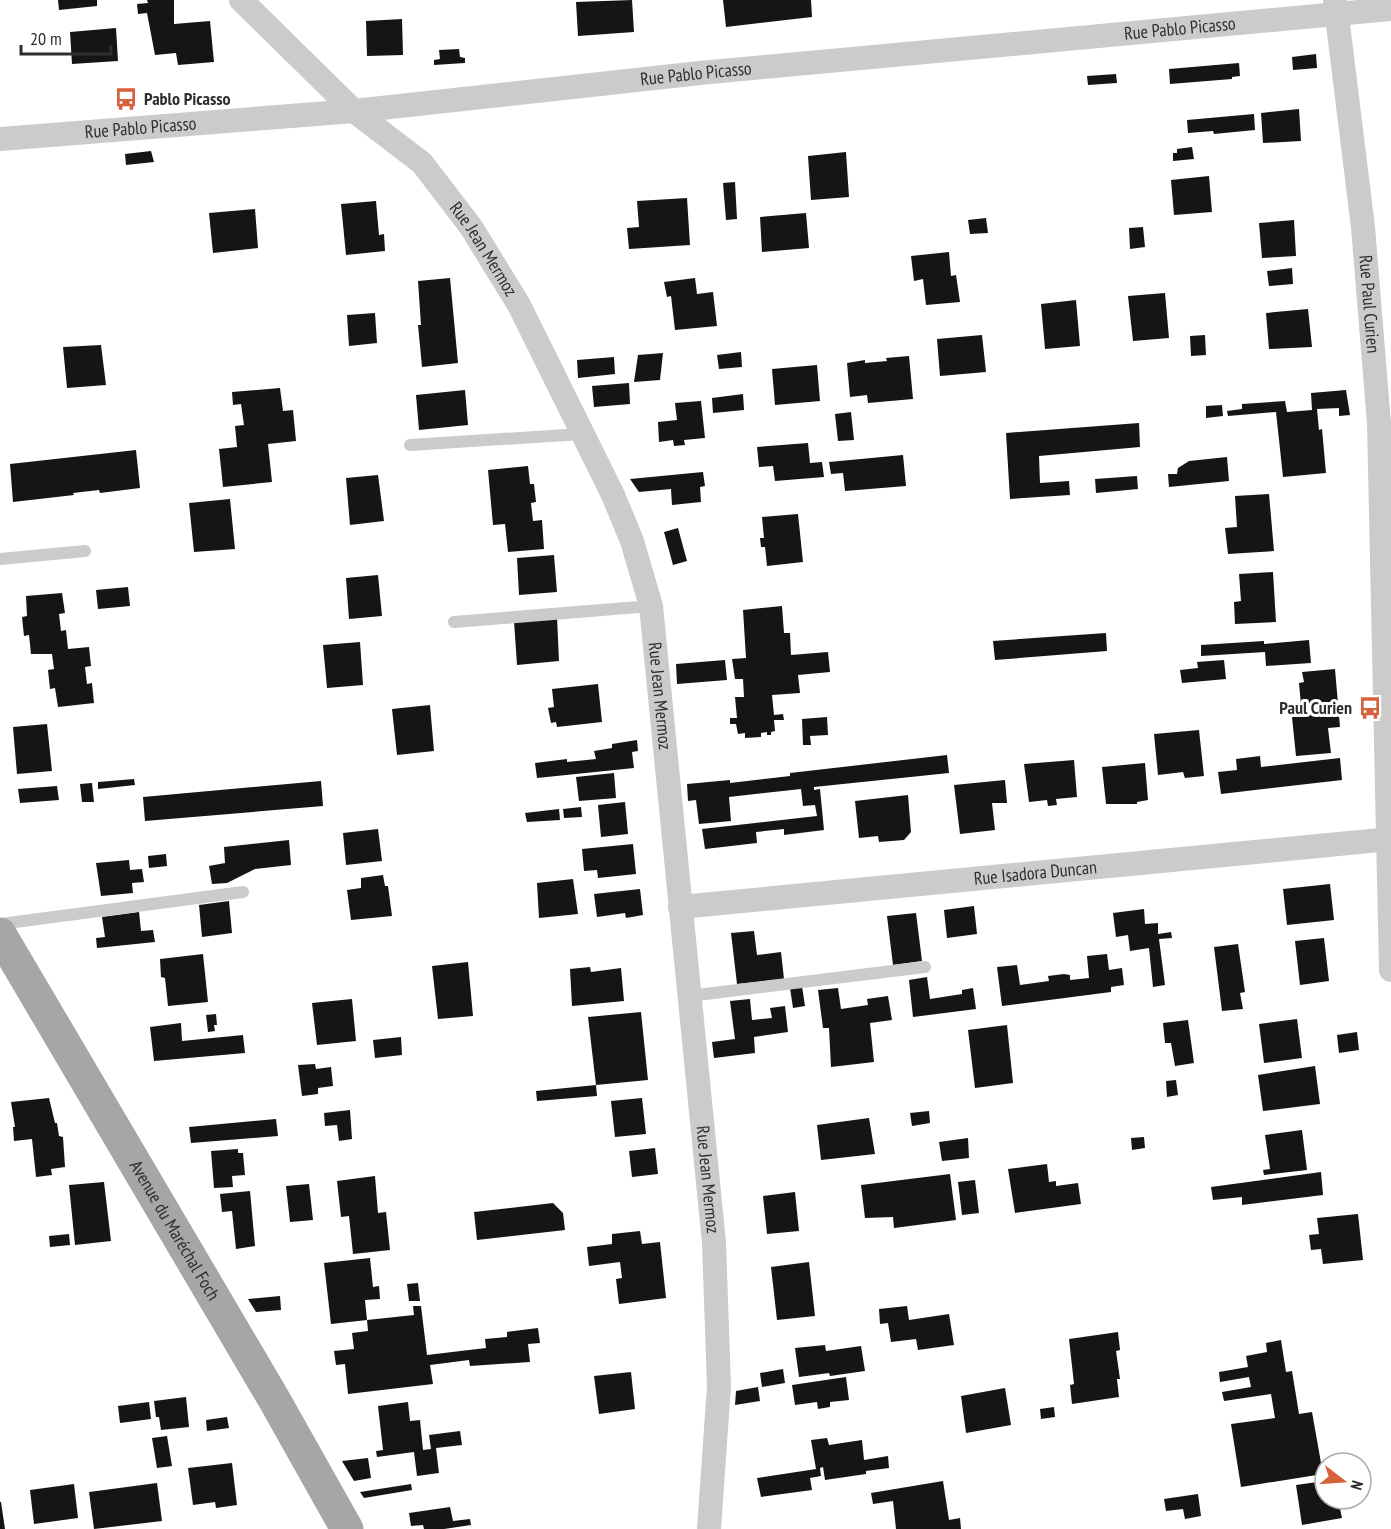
<svg xmlns="http://www.w3.org/2000/svg" width="1391" height="1529" font-family="'PT Sans Narrow',sans-serif">
  <style>
    .building { fill: #151515 }
    .lines { fill: none; stroke-linecap: round; stroke-linejoin: round }
    .lane { stroke: #cbcbcb; stroke-width: 12 }
    .street { stroke: #cbcbcb; stroke-width: 24 }
    .primary { stroke: #a6a6a6; stroke-width: 33 }
    .labels { text-anchor: middle; stroke-width: 6; stroke-linejoin: round; paint-order: stroke }
    .street-label { font-size: 18px; fill: #2e2e2e; stroke: #fff }
    .poi-label { font-size: 18px; font-weight: bold; fill: #2e2e2e; stroke: #fff; text-anchor: start }
  </style>
  <rect width="100%" height="100%" fill="#fff"/>
  <path class="building" d="M 58,0 L 97,0 L 97,6 L 59,10 Z
    M 147,0 L 174,0 L 174,24 L 210,21 L 214,62 L 178,65 L 176,53 L 155,55 L 147,13 L 138,14 L 137,4 L 148,3 Z
    M 632,0 L 634,32 L 578,36 L 576,2 Z
    M 723,0 L 811,0 L 812,17 L 726,27 Z
    M 402,19 L 403,55 L 367,56 L 366,21 Z
    M 116,28 L 118,61 L 72,64 L 70,32 Z
    M 459,49 L 460,57 L 465,58 L 465,63 L 434,65 L 434,60 L 440,59 L 439,50 Z
    M 1316,54 L 1317,68 L 1293,70 L 1292,57 Z
    M 1239,63 L 1240,76 L 1232,77 L 1232,79 L 1170,84 L 1169,69 Z
    M 1116,74 L 1117,83 L 1088,85 L 1087,76 Z
    M 1299,109 L 1301,141 L 1263,143 L 1261,113 Z
    M 1254,114 L 1255,130 L 1214,134 L 1213,131 L 1188,133 L 1187,120 Z
    M 1192,147 L 1194,159 L 1173,161 L 1173,153 L 1177,153 L 1177,149 Z
    M 151,151 L 154,162 L 126,165 L 125,154 Z
    M 846,152 L 849,197 L 811,200 L 808,156 Z
    M 1209,176 L 1212,212 L 1174,215 L 1171,180 Z
    M 735,182 L 737,219 L 726,220 L 723,183 Z
    M 687,198 L 690,245 L 629,249 L 627,228 L 639,227 L 637,201 Z
    M 376,201 L 379,235 L 384,234 L 385,251 L 346,255 L 341,204 Z
    M 255,209 L 258,248 L 213,253 L 209,213 Z
    M 806,213 L 809,248 L 762,252 L 760,217 Z
    M 986,218 L 988,233 L 970,234 L 968,220 Z
    M 1294,220 L 1296,256 L 1262,258 L 1259,223 Z
    M 1143,227 L 1145,247 L 1130,249 L 1129,228 Z
    M 949,252 L 951,276 L 956,275 L 960,302 L 926,305 L 923,279 L 914,281 L 911,256 Z
    M 1292,268 L 1293,284 L 1269,286 L 1267,271 Z
    M 450,278 L 458,363 L 422,367 L 418,325 L 421,325 L 418,281 Z
    M 695,278 L 697,294 L 713,292 L 717,326 L 675,330 L 671,296 L 667,297 L 664,282 Z
    M 1165,293 L 1169,338 L 1133,341 L 1128,296 Z
    M 1076,300 L 1080,346 L 1045,349 L 1041,304 Z
    M 1308,309 L 1312,347 L 1269,349 L 1266,313 Z
    M 375,313 L 377,343 L 349,346 L 347,315 Z
    M 982,335 L 986,372 L 940,376 L 937,339 Z
    M 1205,335 L 1206,355 L 1191,356 L 1190,336 Z
    M 101,345 L 106,385 L 67,388 L 63,347 Z
    M 741,352 L 742,367 L 719,369 L 717,355 Z
    M 663,353 L 660,380 L 634,382 L 638,355 Z
    M 909,356 L 913,399 L 868,403 L 867,395 L 850,397 L 847,363 L 865,360 L 865,363 L 887,361 L 886,358 Z
    M 614,357 L 615,374 L 578,378 L 577,360 Z
    M 817,365 L 820,401 L 775,405 L 772,369 Z
    M 629,383 L 630,404 L 594,407 L 592,386 Z
    M 280,388 L 283,411 L 293,410 L 296,441 L 268,444 L 272,482 L 223,487 L 219,449 L 237,447 L 235,426 L 244,425 L 241,404 L 233,405 L 232,392 Z
    M 465,390 L 468,425 L 419,430 L 416,395 Z
    M 1346,390 L 1350,415 L 1339,416 L 1339,408 L 1317,409 L 1319,430 L 1322,429 L 1326,473 L 1283,477 L 1276,412 L 1228,416 L 1227,411 L 1242,409 L 1242,404 L 1285,401 L 1287,412 L 1312,410 L 1311,393 Z
    M 743,394 L 744,410 L 713,413 L 712,398 Z
    M 701,401 L 705,438 L 684,440 L 685,445 L 674,446 L 673,440 L 659,442 L 658,422 L 677,420 L 675,403 Z
    M 1222,405 L 1223,416 L 1206,418 L 1206,406 Z
    M 851,412 L 854,440 L 838,441 L 835,414 Z
    M 1139,423 L 1140,447 L 1039,456 L 1040,483 L 1069,481 L 1070,495 L 1010,499 L 1006,433 Z
    M 808,443 L 810,463 L 822,462 L 824,477 L 775,481 L 773,466 L 759,467 L 757,447 Z
    M 136,450 L 140,488 L 100,493 L 99,490 L 73,493 L 74,495 L 13,502 L 10,464 Z
    M 903,455 L 906,486 L 845,491 L 843,473 L 831,474 L 829,462 Z
    M 1227,457 L 1229,481 L 1169,487 L 1168,474 L 1177,474 L 1178,468 L 1189,461 Z
    M 528,466 L 530,484 L 534,484 L 536,502 L 531,503 L 533,521 L 542,520 L 544,549 L 508,552 L 505,524 L 493,525 L 488,470 Z
    M 703,472 L 705,486 L 700,487 L 701,502 L 672,505 L 671,489 L 639,492 L 630,479 Z
    M 378,475 L 384,521 L 350,525 L 346,478 Z
    M 1137,476 L 1138,489 L 1096,493 L 1095,479 Z
    M 1269,494 L 1274,551 L 1228,554 L 1225,528 L 1237,527 L 1235,496 Z
    M 230,499 L 235,549 L 194,552 L 189,503 Z
    M 798,514 L 803,562 L 767,566 L 765,547 L 761,547 L 760,538 L 764,538 L 762,517 Z
    M 678,528 L 687,561 L 673,565 L 664,532 Z
    M 554,555 L 557,592 L 519,595 L 517,558 Z
    M 1273,572 L 1276,622 L 1235,624 L 1234,602 L 1241,601 L 1239,574 Z
    M 378,575 L 382,616 L 349,619 L 346,578 Z
    M 128,587 L 130,606 L 98,609 L 96,590 Z
    M 62,593 L 65,613 L 59,614 L 61,631 L 66,630 L 68,649 L 89,647 L 91,666 L 85,667 L 87,684 L 92,683 L 94,703 L 58,707 L 55,688 L 50,689 L 48,670 L 54,669 L 52,654 L 31,654 L 29,635 L 24,636 L 22,617 L 27,616 L 26,596 Z
    M 782,606 L 784,633 L 790,633 L 791,655 L 828,652 L 830,672 L 798,675 L 800,693 L 772,695 L 774,715 L 783,714 L 784,720 L 774,720 L 775,731 L 771,732 L 771,735 L 767,735 L 767,732 L 761,733 L 761,737 L 745,738 L 745,733 L 738,734 L 736,724 L 730,724 L 730,718 L 737,718 L 735,697 L 744,697 L 743,679 L 735,679 L 732,659 L 746,658 L 743,610 Z
    M 557,617 L 559,661 L 517,665 L 514,621 Z
    M 1106,633 L 1107,651 L 995,660 L 993,641 Z
    M 1309,640 L 1311,663 L 1266,666 L 1265,652 L 1201,656 L 1201,645 L 1264,641 L 1264,644 Z
    M 360,642 L 363,685 L 327,688 L 323,645 Z
    M 725,660 L 727,680 L 677,684 L 676,664 Z
    M 1224,660 L 1226,679 L 1182,683 L 1180,670 L 1198,668 L 1197,662 Z
    M 1335,669 L 1340,727 L 1328,728 L 1331,753 L 1296,756 L 1292,717 L 1302,716 L 1299,683 L 1304,682 L 1302,672 Z
    M 598,684 L 602,722 L 557,727 L 556,722 L 551,723 L 548,708 L 554,707 L 552,689 Z
    M 430,705 L 434,751 L 397,755 L 392,709 Z
    M 827,717 L 828,735 L 810,736 L 811,745 L 803,745 L 802,719 Z
    M 47,724 L 52,771 L 17,774 L 13,727 Z
    M 1199,730 L 1204,776 L 1185,778 L 1183,772 L 1158,775 L 1154,734 Z
    M 637,740 L 638,751 L 632,752 L 634,768 L 537,778 L 535,763 L 567,759 L 567,762 L 596,759 L 594,751 L 612,748 L 612,744 Z
    M 947,755 L 949,773 L 814,787 L 814,790 L 820,789 L 824,830 L 784,835 L 784,829 L 756,832 L 757,843 L 705,849 L 702,829 L 817,816 L 815,805 L 803,806 L 801,789 L 729,797 L 731,821 L 699,824 L 696,800 L 688,801 L 687,784 L 730,780 L 730,783 L 790,776 L 790,773 Z
    M 1260,756 L 1261,767 L 1340,758 L 1342,780 L 1221,794 L 1218,772 L 1237,770 L 1236,759 Z
    M 1074,760 L 1077,797 L 1056,799 L 1057,805 L 1048,806 L 1047,800 L 1029,802 L 1024,764 Z
    M 1145,763 L 1148,800 L 1137,802 L 1137,804 L 1106,804 L 1102,767 Z
    M 614,773 L 616,798 L 579,801 L 576,777 Z
    M 134,779 L 135,785 L 98,789 L 98,782 Z
    M 1005,780 L 1007,803 L 992,803 L 995,830 L 960,834 L 954,785 Z
    M 321,781 L 323,806 L 145,821 L 143,797 Z
    M 92,783 L 94,802 L 82,802 L 80,784 Z
    M 57,786 L 59,800 L 20,803 L 18,789 Z
    M 908,795 L 911,832 L 904,840 L 879,842 L 878,836 L 859,838 L 855,801 Z
    M 625,802 L 628,834 L 601,837 L 598,805 Z
    M 581,807 L 582,817 L 564,818 L 563,809 Z
    M 559,809 L 560,820 L 527,822 L 525,813 Z
    M 378,829 L 382,861 L 346,865 L 343,833 Z
    M 289,840 L 291,865 L 255,869 L 227,883 L 212,884 L 209,866 L 225,863 L 224,847 Z
    M 633,844 L 636,874 L 598,878 L 597,870 L 584,871 L 582,849 Z
    M 166,854 L 167,866 L 149,868 L 148,856 Z
    M 129,860 L 130,870 L 142,869 L 144,882 L 132,883 L 133,893 L 101,896 L 96,863 Z
    M 383,875 L 385,886 L 388,886 L 392,916 L 351,920 L 347,890 L 361,888 L 361,878 Z
    M 573,879 L 578,914 L 539,918 L 537,883 Z
    M 1330,884 L 1334,920 L 1287,925 L 1283,889 Z
    M 640,889 L 643,915 L 626,918 L 625,913 L 597,917 L 594,894 Z
    M 229,901 L 232,933 L 202,937 L 199,905 Z
    M 974,906 L 977,934 L 947,938 L 944,910 Z
    M 1144,909 L 1145,924 L 1158,923 L 1158,934 L 1171,932 L 1172,938 L 1159,939 L 1165,985 L 1153,987 L 1149,948 L 1130,951 L 1128,935 L 1116,937 L 1113,913 Z
    M 139,912 L 141,931 L 153,930 L 155,942 L 97,948 L 96,938 L 105,937 L 102,917 Z
    M 916,913 L 922,961 L 893,965 L 887,916 Z
    M 754,931 L 757,955 L 781,952 L 784,979 L 737,984 L 731,933 Z
    M 1324,938 L 1329,981 L 1300,985 L 1295,941 Z
    M 1238,944 L 1245,992 L 1240,993 L 1243,1009 L 1222,1011 L 1214,947 Z
    M 203,954 L 208,1002 L 168,1006 L 165,978 L 161,977 L 160,959 Z
    M 1107,954 L 1109,970 L 1122,968 L 1124,985 L 1111,987 L 1111,992 L 1002,1006 L 997,967 L 1017,965 L 1020,985 L 1049,981 L 1048,976 L 1064,974 L 1070,975 L 1070,980 L 1089,978 L 1087,956 Z
    M 468,962 L 473,1016 L 438,1019 L 432,966 Z
    M 590,967 L 591,972 L 621,968 L 624,1001 L 572,1006 L 570,969 Z
    M 927,977 L 930,999 L 962,994 L 962,990 L 973,988 L 976,1009 L 913,1017 L 909,980 Z
    M 802,986 L 805,1006 L 793,1008 L 790,988 Z
    M 838,988 L 841,1009 L 868,1005 L 867,999 L 888,996 L 892,1020 L 870,1023 L 874,1062 L 831,1067 L 829,1028 L 823,1028 L 818,990 Z
    M 352,999 L 356,1041 L 317,1045 L 312,1003 Z
    M 750,999 L 752,1020 L 772,1018 L 770,1008 L 785,1006 L 788,1032 L 754,1037 L 755,1053 L 714,1058 L 712,1042 L 735,1039 L 730,1001 Z
    M 641,1012 L 648,1080 L 596,1085 L 597,1096 L 537,1101 L 536,1091 L 596,1085 L 588,1017 Z
    M 216,1014 L 217,1025 L 214,1025 L 215,1031 L 208,1032 L 206,1015 Z
    M 1297,1019 L 1302,1058 L 1264,1063 L 1259,1024 Z
    M 1188,1020 L 1194,1063 L 1175,1066 L 1171,1043 L 1165,1043 L 1163,1023 Z
    M 181,1023 L 182,1041 L 243,1035 L 245,1053 L 154,1061 L 150,1027 Z
    M 1007,1025 L 1013,1083 L 975,1088 L 968,1030 Z
    M 1357,1032 L 1359,1050 L 1339,1053 L 1337,1035 Z
    M 401,1037 L 402,1055 L 375,1058 L 373,1040 Z
    M 315,1064 L 316,1069 L 331,1067 L 333,1086 L 318,1088 L 318,1094 L 302,1096 L 298,1065 Z
    M 1315,1066 L 1320,1104 L 1263,1111 L 1258,1075 Z
    M 1176,1080 L 1178,1095 L 1167,1097 L 1166,1081 Z
    M 49,1098 L 55,1123 L 57,1123 L 59,1136 L 63,1137 L 65,1167 L 51,1169 L 52,1175 L 36,1177 L 32,1139 L 14,1141 L 13,1127 L 15,1127 L 11,1102 Z
    M 642,1098 L 646,1134 L 615,1137 L 611,1101 Z
    M 350,1110 L 352,1139 L 339,1141 L 337,1125 L 325,1126 L 324,1113 Z
    M 929,1111 L 930,1123 L 912,1126 L 910,1113 Z
    M 869,1118 L 875,1154 L 821,1160 L 817,1125 Z
    M 276,1119 L 278,1136 L 191,1143 L 189,1127 Z
    M 1302,1130 L 1307,1170 L 1264,1175 L 1263,1170 L 1270,1169 L 1265,1135 Z
    M 1144,1137 L 1145,1148 L 1132,1150 L 1131,1138 Z
    M 968,1138 L 969,1158 L 942,1161 L 939,1142 Z
    M 655,1148 L 658,1174 L 632,1177 L 629,1151 Z
    M 238,1149 L 238,1153 L 243,1153 L 245,1175 L 232,1176 L 233,1187 L 214,1188 L 211,1151 Z
    M 1047,1164 L 1049,1182 L 1056,1181 L 1056,1186 L 1078,1183 L 1081,1204 L 1015,1213 L 1008,1169 Z
    M 1321,1172 L 1323,1195 L 1242,1205 L 1242,1197 L 1213,1200 L 1211,1187 Z
    M 950,1174 L 956,1220 L 894,1228 L 893,1217 L 865,1218 L 861,1185 Z
    M 375,1176 L 378,1213 L 386,1212 L 390,1250 L 353,1254 L 349,1216 L 341,1217 L 337,1181 Z
    M 975,1180 L 979,1213 L 962,1215 L 958,1182 Z
    M 104,1182 L 111,1241 L 75,1245 L 69,1185 Z
    M 309,1184 L 313,1220 L 290,1222 L 286,1186 Z
    M 250,1191 L 255,1246 L 236,1249 L 232,1211 L 222,1212 L 220,1194 Z
    M 795,1192 L 799,1231 L 767,1234 L 763,1196 Z
    M 553,1203 L 563,1213 L 565,1230 L 477,1240 L 474,1212 Z
    M 1358,1214 L 1363,1260 L 1323,1264 L 1321,1249 L 1311,1250 L 1309,1235 L 1319,1234 L 1317,1218 Z
    M 640,1231 L 642,1244 L 660,1242 L 666,1298 L 619,1304 L 616,1279 L 622,1278 L 620,1262 L 589,1266 L 587,1247 L 612,1244 L 612,1234 Z
    M 69,1234 L 70,1245 L 50,1247 L 49,1236 Z
    M 370,1258 L 373,1287 L 379,1286 L 380,1299 L 365,1300 L 367,1320 L 331,1324 L 324,1263 Z
    M 809,1262 L 815,1316 L 777,1320 L 771,1267 Z
    M 418,1283 L 420,1301 L 409,1301 L 407,1284 Z
    M 280,1296 L 281,1310 L 256,1312 L 248,1299 Z
    M 413,1306 L 421,1306 L 427,1355 L 486,1348 L 485,1339 L 507,1337 L 507,1332 L 538,1328 L 540,1343 L 528,1344 L 530,1362 L 470,1366 L 469,1360 L 430,1365 L 433,1384 L 348,1394 L 345,1364 L 336,1365 L 334,1351 L 354,1349 L 352,1333 L 368,1331 L 367,1320 L 414,1315 Z
    M 907,1306 L 909,1320 L 949,1314 L 954,1345 L 918,1350 L 916,1339 L 891,1342 L 888,1323 L 880,1324 L 879,1309 Z
    M 1118,1332 L 1120,1350 L 1116,1351 L 1120,1379 L 1117,1379 L 1119,1397 L 1072,1404 L 1070,1385 L 1074,1384 L 1069,1339 Z
    M 1281,1340 L 1286,1372 L 1292,1371 L 1299,1414 L 1312,1412 L 1323,1474 L 1241,1487 L 1231,1424 L 1275,1418 L 1271,1394 L 1224,1401 L 1222,1392 L 1251,1387 L 1249,1377 L 1220,1382 L 1219,1372 L 1248,1367 L 1246,1356 L 1267,1352 L 1266,1343 Z
    M 825,1345 L 826,1351 L 861,1346 L 865,1371 L 830,1376 L 829,1373 L 799,1377 L 795,1348 Z
    M 783,1369 L 785,1383 L 762,1387 L 760,1373 Z
    M 631,1372 L 635,1409 L 599,1414 L 594,1376 Z
    M 846,1377 L 849,1400 L 830,1402 L 830,1407 L 818,1409 L 817,1402 L 795,1405 L 792,1385 Z
    M 758,1387 L 760,1401 L 735,1405 L 736,1391 Z
    M 1005,1388 L 1011,1425 L 966,1433 L 961,1396 Z
    M 186,1397 L 189,1427 L 161,1430 L 159,1417 L 156,1417 L 154,1401 Z
    M 149,1402 L 151,1419 L 120,1423 L 118,1406 Z
    M 408,1402 L 410,1421 L 420,1420 L 423,1450 L 431,1449 L 429,1435 L 460,1431 L 462,1445 L 436,1448 L 439,1473 L 417,1476 L 414,1452 L 377,1457 L 376,1451 L 383,1450 L 378,1406 Z
    M 1054,1407 L 1055,1417 L 1041,1419 L 1040,1409 Z
    M 227,1417 L 229,1428 L 207,1431 L 206,1420 Z
    M 167,1436 L 172,1466 L 157,1468 L 152,1438 Z
    M 827,1438 L 829,1445 L 862,1440 L 864,1460 L 888,1456 L 889,1468 L 866,1471 L 866,1474 L 825,1480 L 823,1467 L 820,1468 L 821,1476 L 810,1478 L 812,1490 L 761,1497 L 757,1478 L 816,1469 L 811,1440 Z
    M 368,1458 L 371,1478 L 354,1481 L 342,1461 Z
    M 232,1463 L 237,1505 L 216,1508 L 215,1502 L 193,1505 L 188,1468 Z
    M 943,1481 L 949,1520 L 960,1518 L 961,1529 L 896,1529 L 893,1501 L 873,1504 L 871,1493 Z
    M 1325,1481 L 1325,1499 L 1338,1499 L 1342,1518 L 1302,1525 L 1296,1485 Z
    M 157,1483 L 162,1521 L 94,1529 L 89,1492 Z
    M 74,1484 L 78,1518 L 34,1524 L 30,1490 Z
    M 411,1484 L 412,1490 L 364,1498 L 360,1492 Z
    M 1198,1494 L 1201,1516 L 1185,1519 L 1183,1509 L 1166,1511 L 1164,1499 Z
    M 0,1502 L 1,1502 L 5,1529 L 0,1529 Z
    M 450,1507 L 453,1521 L 470,1519 L 471,1525 L 444,1529 L 424,1529 L 423,1525 L 411,1526 L 409,1513 Z"/>
  <g class="lines">
    <path class="lane" d="M 410,445 L 582,434
      M 0,559 L 85,551
      M 454,622 L 651,606
      M 0,924 L 243,892
      M 689,996 L 925,967"/>
    <g class="street">
      <path id="s1" d="M 241,0 L 354,111 L 422,163 L 471,227 L 519,305 L 613,495 L 632,541 L 651,606 L 714,1243 L 719,1386 L 709,1529"/>
      <path id="s2" d="M 1335,0 L 1363,227 L 1379,423 L 1391,970"/>
      <path id="s3" d="M 0,139 L 354,111 L 700,73 L 1391,9"/>
      <path id="s4" d="M 680,907 L 1391,839"/>
    </g>
    <path class="primary" id="s5" d="M 0,934 L 275,1401 L 347,1529"/>
  </g>
  <defs>
    <g id="bus-bare" transform="scale(1.8)"><path d="M-5-6H5V4H4V6H2V4H-2V6H-4V4H-5ZM-3.5-4V0h7V-4ZM-3.5 1.2v1.5H-2V1.2ZM2 1.2v1.5H3.5V1.2Z" fill="#d7613d" stroke="#fff" stroke-width="2.5" paint-order="stroke"/></g>
  </defs>
  <g fill-rule="evenodd">
    <use href="#bus-bare" x="126" y="99"/>
    <use href="#bus-bare" x="1370" y="708"/>
  </g>
  <g class="labels">
    <g class="street-label">
      <text dy="6" stroke="none"><textPath href="#s3" startOffset="1185">Rue Pablo Picasso</textPath></text>
      <text dy="6" stroke="none"><textPath href="#s3" startOffset="699">Rue Pablo Picasso</textPath></text>
      <text dy="6" stroke="none"><textPath href="#s3" startOffset="141">Rue Pablo Picasso</textPath></text>
      <text dy="6" stroke="none"><textPath href="#s1" startOffset="350">Rue Jean Mermoz</textPath></text>
      <text dy="6" stroke="none"><textPath href="#s2" startOffset="306">Rue Paul Curien</textPath></text>
      <text dy="6" stroke="none"><textPath href="#s1" startOffset="836">Rue Jean Mermoz</textPath></text>
      <text dy="6" stroke="none"><textPath href="#s4" startOffset="357">Rue Isadora Duncan</textPath></text>
      <text dy="6" stroke="none"><textPath href="#s1" startOffset="1322">Rue Jean Mermoz</textPath></text>
      <text dy="6" stroke="none"><textPath href="#s5" startOffset="344">Avenue du Maréchal Foch</textPath></text>
    </g>
    <g class="poi-label">
      <text x="144" y="105">Pablo Picasso</text>
      <text x="1352" y="714" text-anchor="end">Paul Curien</text>
    </g>
  </g>
  <g transform="translate(1343 1481) rotate(107)"><circle r="28" fill="#ffffff" stroke="#ababab" stroke-width="1.5"/>
  <path d="M0-4.5L10 22L0 15L-10 22Z" fill="#d7613d"/>
  <text y="-9" font-size="16" font-weight="bold" text-anchor="middle" fill="#2e2e2e">N</text>
  </g>
  <path d="M21 45v9h90v-9" fill="none" stroke="#2e2e2e" stroke-width="3"/>
  <text x="30" y="45" font-size="18" fill="#2e2e2e" stroke="#ffffff" stroke-width="4.5" paint-order="stroke">20 m</text>
</svg>
